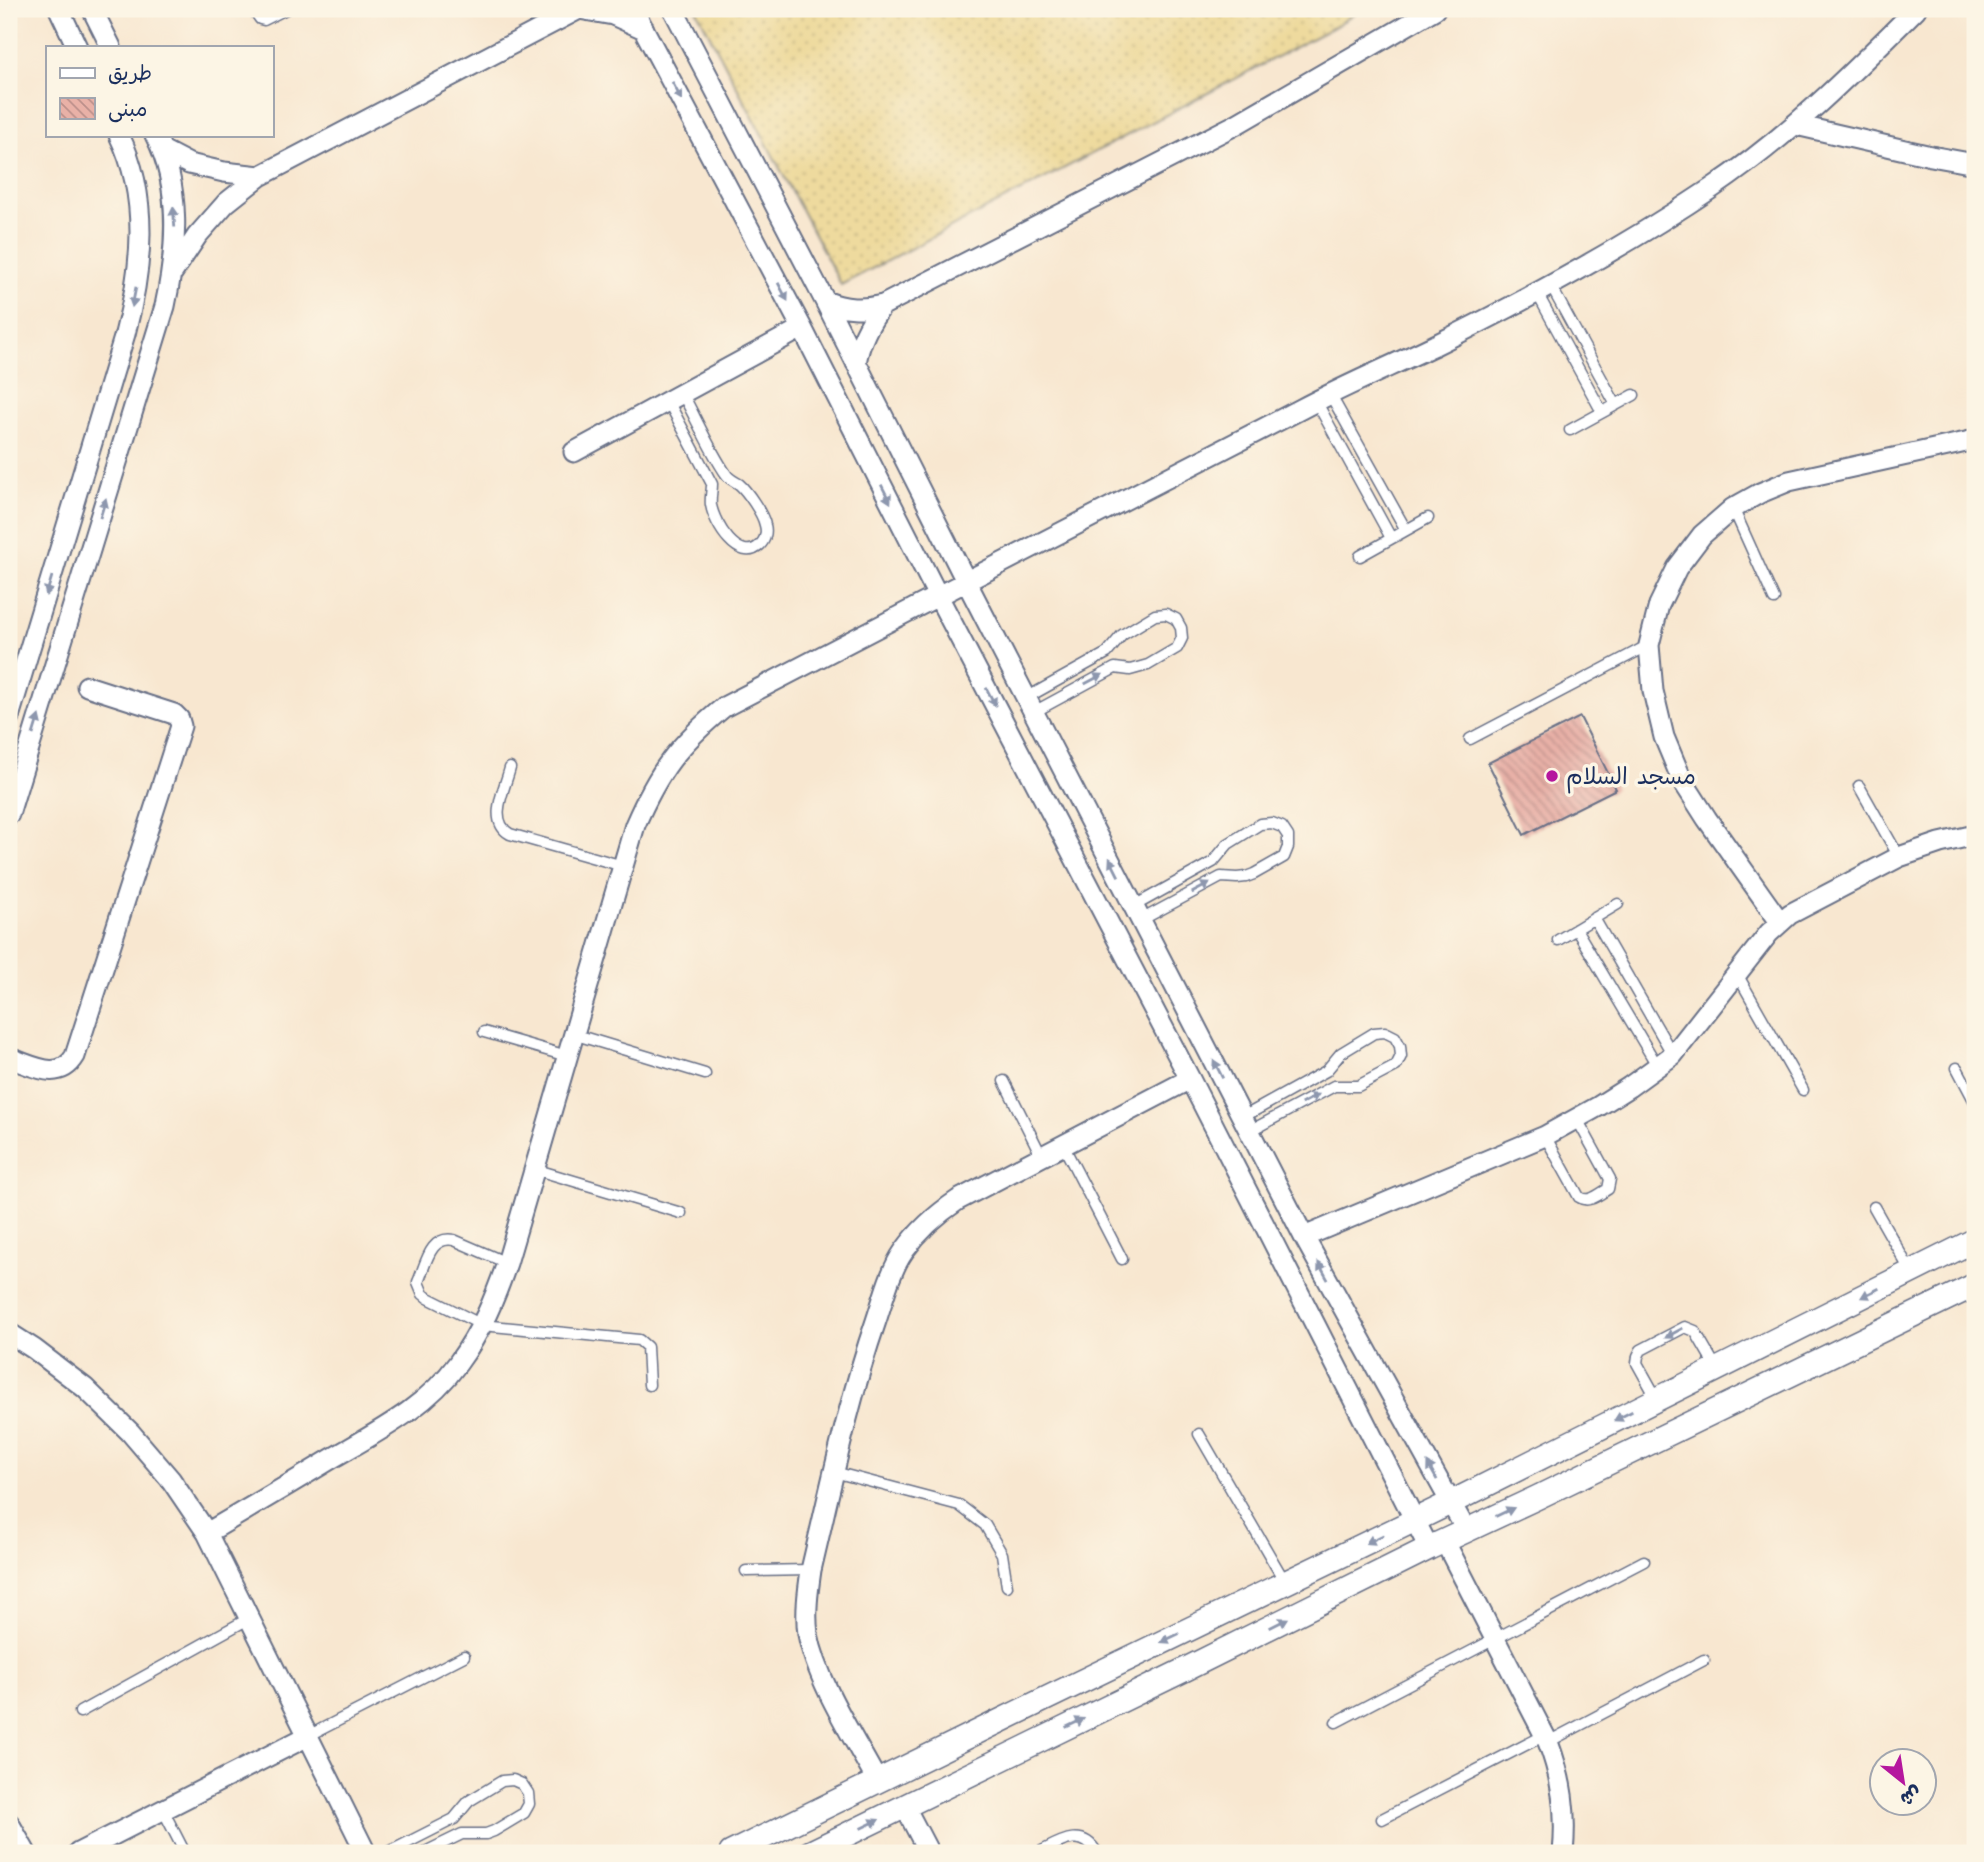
<svg xmlns="http://www.w3.org/2000/svg" width="1984" height="1862" font-family="Kalam,'Playpen Sans Arabic',sans-serif">
  <style>
    .sand { fill: url(#sand-dots); stroke: #84847e; stroke-width: 2 }
    .building { fill: url(#building-back-hatch) }
    .lines { fill: none; stroke-linecap: round; stroke-linejoin: round }
    .service-casing { stroke: #686f86; stroke-width: 13 }
    .minor-casing { stroke: #686f86; stroke-width: 23 }
    .tertiary-casing { stroke: #686f86; stroke-width: 26 }
    .service { stroke: #fff; stroke-width: 10 }
    .minor { stroke: #fff; stroke-width: 19 }
    .tertiary { stroke: #fff; stroke-width: 23 }
    .oneway { fill: #8d97ae }
    .poi-dot { fill: #b5179e; stroke: #fcf5e5; stroke-width: 2.5 }
    .labels { text-anchor: middle; stroke-width: 7; stroke-linejoin: round; paint-order: stroke }
    .poi-label { font-size: 23px; fill: #1b2f5e; stroke: #fcf5e5; text-anchor: start }
  </style>
  <defs>
    <pattern id="sand-dots" width="8" height="8" patternUnits="userSpaceOnUse" patternTransform="scale(1.75)"><rect width="8" height="8" fill="#eeda9e"/><path d="M2 2h.1M6 6h.1" fill="none" stroke="#ccbb8a" stroke-width="1.8" stroke-linecap="round"/></pattern>
    <pattern id="building-back-hatch" width="6" height="6" patternUnits="userSpaceOnUse" patternTransform="scale(1.75)"><rect width="6" height="6" fill="#e9b1a7"/><path d="M-1 5l2 2M0 0l6 6M5-1l2 2" fill="none" stroke="#bc908b"/></pattern>
  </defs>
  <rect width="100%" height="100%" fill="#fcf5e5"/>
  <filter id="ink" filterUnits="userSpaceOnUse"><feTurbulence type="fractalNoise" baseFrequency=".0143" numOctaves="2"/><feDisplacementMap in="SourceGraphic" scale="14" xChannelSelector="R" yChannelSelector="G"/><feConvolveMatrix kernelMatrix="1 2 1 2 8 2 1 2 1" color-interpolation-filters="sRGB"/></filter>
  <filter id="wash" filterUnits="userSpaceOnUse"><feTurbulence type="fractalNoise" baseFrequency=".00686" numOctaves="4" result="noise"/><feDisplacementMap in="SourceGraphic" scale="28" xChannelSelector="R" yChannelSelector="G"/><feGaussianBlur stdDeviation="1.57" result="paint"/><feColorMatrix in="noise" values="0 0 0 0 0 0 0 0 0 0 0 0 0 0 0 0 0 1.4 0 .05"/><feComposite in="paint" operator="in"/></filter>
  <g filter="url(#wash)">
    <rect width="100%" height="100%" fill="#f8e7d0"/>
    <path class="sand" d="M 696,9 L 1362,9 L 1334,27 L 841,285 Z"/>
    <g id="blocks">
      <path class="building" d="M 1580,717 L 1616,789 L 1524,835 L 1488,763 Z"/>
    </g>
  </g>
  <g filter="url(#ink)">
    <use href="#blocks" fill-opacity="0" stroke="#686f86" stroke-width="2"/>
    <g class="lines">
      <g class="service-casing">
        <path id="service" d="M 253,9 L 260,19 L 264,20 L 286,9
          M 1551,286 L 1616,405
          M 1537,293 L 1602,412
          M 1330,394 L 1406,530
          M 668,401 L 712,484 C 712,491 710,498 711,505 C 714,523 739,565 760,545 C 765,540 767,532 765,525 C 763,514 747,491 739,484 C 734,481 729,479 726,474 C 709,449 697,420 682,393
          M 1316,401 L 1391,538
          M 1570,430 L 1634,395
          M 1733,508 L 1774,599
          M 1360,556 L 1428,518
          M 1026,698 L 1107,653 L 1122,635 L 1155,615 L 1166,614 L 1176,619 L 1181,628 L 1182,638 L 1177,648 L 1148,665 L 1130,670 L 1115,668 L 1034,712
          M 1470,739 L 1649,645
          M 510,768 C 505,788 487,821 510,834 L 623,866
          M 1859,786 L 1899,857
          M 1134,906 L 1213,862 L 1228,844 L 1260,824 L 1272,823 L 1282,827 L 1288,836 L 1288,847 L 1284,857 L 1254,874 L 1246,877 L 1237,878 L 1221,877 L 1141,920
          M 1594,918 L 1673,1055
          M 1576,929 L 1658,1067
          M 1558,940 L 1618,904
          M 1737,974 L 1803,1090
          M 484,1032 L 567,1056
          M 573,1034 L 705,1074
          M 1957,1068 L 1975,1102
          M 1004,1081 L 1041,1155
          M 1243,1117 L 1326,1071 L 1341,1053 L 1374,1033 L 1385,1032 L 1395,1037 L 1400,1046 L 1401,1056 L 1396,1066 L 1358,1086 L 1334,1086 L 1250,1131
          M 1545,1136 L 1579,1197 C 1589,1204 1599,1194 1608,1189 L 1610,1179 L 1577,1119
          M 1063,1145 L 1122,1259
          M 534,1169 L 681,1213
          M 1874,1207 L 1911,1272
          M 507,1263 L 454,1240 C 430,1235 426,1264 418,1282 L 423,1294 L 428,1298 L 482,1325 L 639,1340 L 647,1347 L 649,1385
          M 1657,1399 L 1637,1363 L 1638,1356 L 1641,1350 L 1685,1327 L 1695,1331 L 1717,1369
          M 1199,1434 L 1285,1582
          M 834,1472 L 959,1505 L 985,1525 L 1002,1554 L 1007,1586
          M 746,1571 L 811,1570
          M 80,1712 L 250,1618
          M 1336,1722 L 1644,1561
          M 308,1736 L 464,1656
          M 1548,1742 L 1704,1660
          M 163,1810 L 185,1853
          M 1382,1819 L 1545,1735
          M 387,1853 L 454,1819 L 469,1801 L 502,1781 L 513,1780 L 522,1784 L 528,1793 L 529,1804 L 524,1813 L 494,1831 L 486,1834 L 462,1834 L 423,1853
          M 1038,1853 C 1058,1843 1082,1826 1097,1853"/>
      </g>
      <g class="minor-casing">
        <path id="minor" d="M 59,9 L 77,47
          M 92,9 L 111,47
          M 579,9 L 613,15 L 644,29
          M 633,9 L 802,328 L 938,596 L 1190,1079 L 1429,1548
          M 673,9 L 825,301 L 966,581 L 1304,1237 L 1466,1530
          M 1796,125 L 1931,156 L 1975,164
          M 164,151 L 189,164 L 224,172 L 260,176
          M 173,272 L 197,236 L 226,203 L 260,176 L 579,9
          M 825,301 C 845,309 862,310 883,305 L 1235,125 L 1435,9
          M 856,363 C 860,340 869,323 883,305
          M 574,452 L 802,328
          M 9,717 L 125,334 C 142,269 150,198 119,135
          M 9,814 L 165,306 C 177,250 182,187 155,135
          M 1780,922 L 1707,819 L 1682,780 L 1664,737 L 1653,691 L 1649,645 L 1659,605 L 1677,568 L 1702,535 L 1733,508 L 1760,493 L 1789,481 L 1975,440
          M 9,1058 C 32,1065 59,1083 75,1056 L 181,726 L 179,719 L 174,714 L 87,686
          M 1304,1237 L 1545,1136 L 1599,1106 L 1629,1087 L 1673,1055 L 1769,933 L 1790,914 L 1899,857 L 1940,843 L 1975,835
          M 9,1333 L 34,1349 L 85,1388 L 130,1432 L 171,1480 L 207,1533 L 366,1853
          M 207,1533 C 249,1508 290,1484 331,1459 C 377,1432 427,1407 458,1363 C 481,1332 495,1298 507,1263 L 635,825 C 659,770 678,745 724,707 C 916,607 1108,508 1301,409 C 1344,386 1389,367 1433,346 C 1529,299 1623,248 1712,188 C 1788,137 1852,73 1916,9
          M 1444,1540 L 1548,1742 C 1562,1779 1567,1813 1563,1853
          M 877,1781 C 854,1738 817,1682 808,1634 C 805,1613 808,1591 811,1570 C 831,1486 848,1402 876,1321 C 884,1297 890,1271 904,1251 C 919,1230 937,1214 958,1200 L 1190,1079
          M 905,1807 L 929,1853
          M 9,1823 L 26,1853
          M 78,1853 L 308,1736"/>
      </g>
      <g class="tertiary-casing">
        <path id="tertiary" d="M 731,1853 L 1004,1719 L 1450,1503 L 1975,1240
          M 809,1853 L 1182,1671 L 1429,1548 L 1536,1498 L 1975,1285"/>
      </g>
      <use href="#service" class="service"/>
      <use href="#minor" class="minor"/>
      <use href="#tertiary" class="tertiary"/>
    </g>
    <defs><path id="oneway-solid" d="M-6-.8H1V-3.2L6.5 0L1 3.2V.8H-6Z" transform="scale(1.75)"/></defs>
    <g class="oneway">
      <use href="#oneway-solid" transform="translate(677 91) rotate(62)"/>
      <use href="#oneway-solid" transform="translate(174 217) rotate(-94)"/>
      <use href="#oneway-solid" transform="translate(783 292) rotate(62)"/>
      <use href="#oneway-solid" transform="translate(134 297) rotate(101)"/>
      <use href="#oneway-solid" transform="translate(886 494) rotate(63)"/>
      <use href="#oneway-solid" transform="translate(103 508) rotate(-73)"/>
      <use href="#oneway-solid" transform="translate(49 586) rotate(107)"/>
      <use href="#oneway-solid" transform="translate(1094 679) rotate(-28)"/>
      <use href="#oneway-solid" transform="translate(991 697) rotate(62)"/>
      <use href="#oneway-solid" transform="translate(36 725) rotate(-73)"/>
      <use href="#oneway-solid" transform="translate(1114 867) rotate(-117)"/>
      <use href="#oneway-solid" transform="translate(1201 888) rotate(-28)"/>
      <use href="#oneway-solid" transform="translate(1218 1069) rotate(-117)"/>
      <use href="#oneway-solid" transform="translate(1310 1099) rotate(-28)"/>
      <use href="#oneway-solid" transform="translate(1323 1271) rotate(-119)"/>
      <use href="#oneway-solid" transform="translate(1870 1293) rotate(153)"/>
      <use href="#oneway-solid" transform="translate(1674 1333) rotate(151)"/>
      <use href="#oneway-solid" transform="translate(1623 1416) rotate(153)"/>
      <use href="#oneway-solid" transform="translate(1432 1471) rotate(-119)"/>
      <use href="#oneway-solid" transform="translate(1505 1512) rotate(-25)"/>
      <use href="#oneway-solid" transform="translate(1375 1539) rotate(154)"/>
      <use href="#oneway-solid" transform="translate(1279 1623) rotate(-27)"/>
      <use href="#oneway-solid" transform="translate(1170 1638) rotate(154)"/>
      <use href="#oneway-solid" transform="translate(1075 1723) rotate(-26)"/>
      <use href="#oneway-solid" transform="translate(870 1824) rotate(-26)"/>
    </g>
  </g>
  <circle class="poi-dot" cx="1552" cy="776" r="7"/>
  <g class="labels">
    <g class="poi-label">
      <text x="1566" y="784">مسجد السلام</text>
    </g>
  </g>
  <rect width="1984" height="1862" fill="none" stroke="#fcf5e5" stroke-width="35"/>
  <rect x="46" y="46" width="228" height="91" fill="#fcf5e5" stroke="#a2a6af" stroke-width="2"/>
  <rect x="60" y="68" width="35" height="10" fill="#ffffff" stroke="#a2a6af" stroke-width="2"/>
  <text x="108" y="80" font-size="21" fill="#1b2f5e">طريق</text>
  <rect x="60" y="98" width="35" height="21" fill="url(#building-back-hatch)" stroke="#a2a6af" stroke-width="2"/>
  <text x="108" y="116" font-size="21" fill="#1b2f5e">مبنى</text>
  <g transform="translate(1903 1782) rotate(150)"><circle r="33" fill="#fcf5e5" stroke="#a2a6af" stroke-width="2"/>
  <path d="M0-5L12 26L0 18L-12 26Z" fill="#b5179e"/>
  <text y="-10" font-size="19" font-weight="bold" text-anchor="middle" fill="#1b2f5e">ش</text>
  </g>
</svg>
